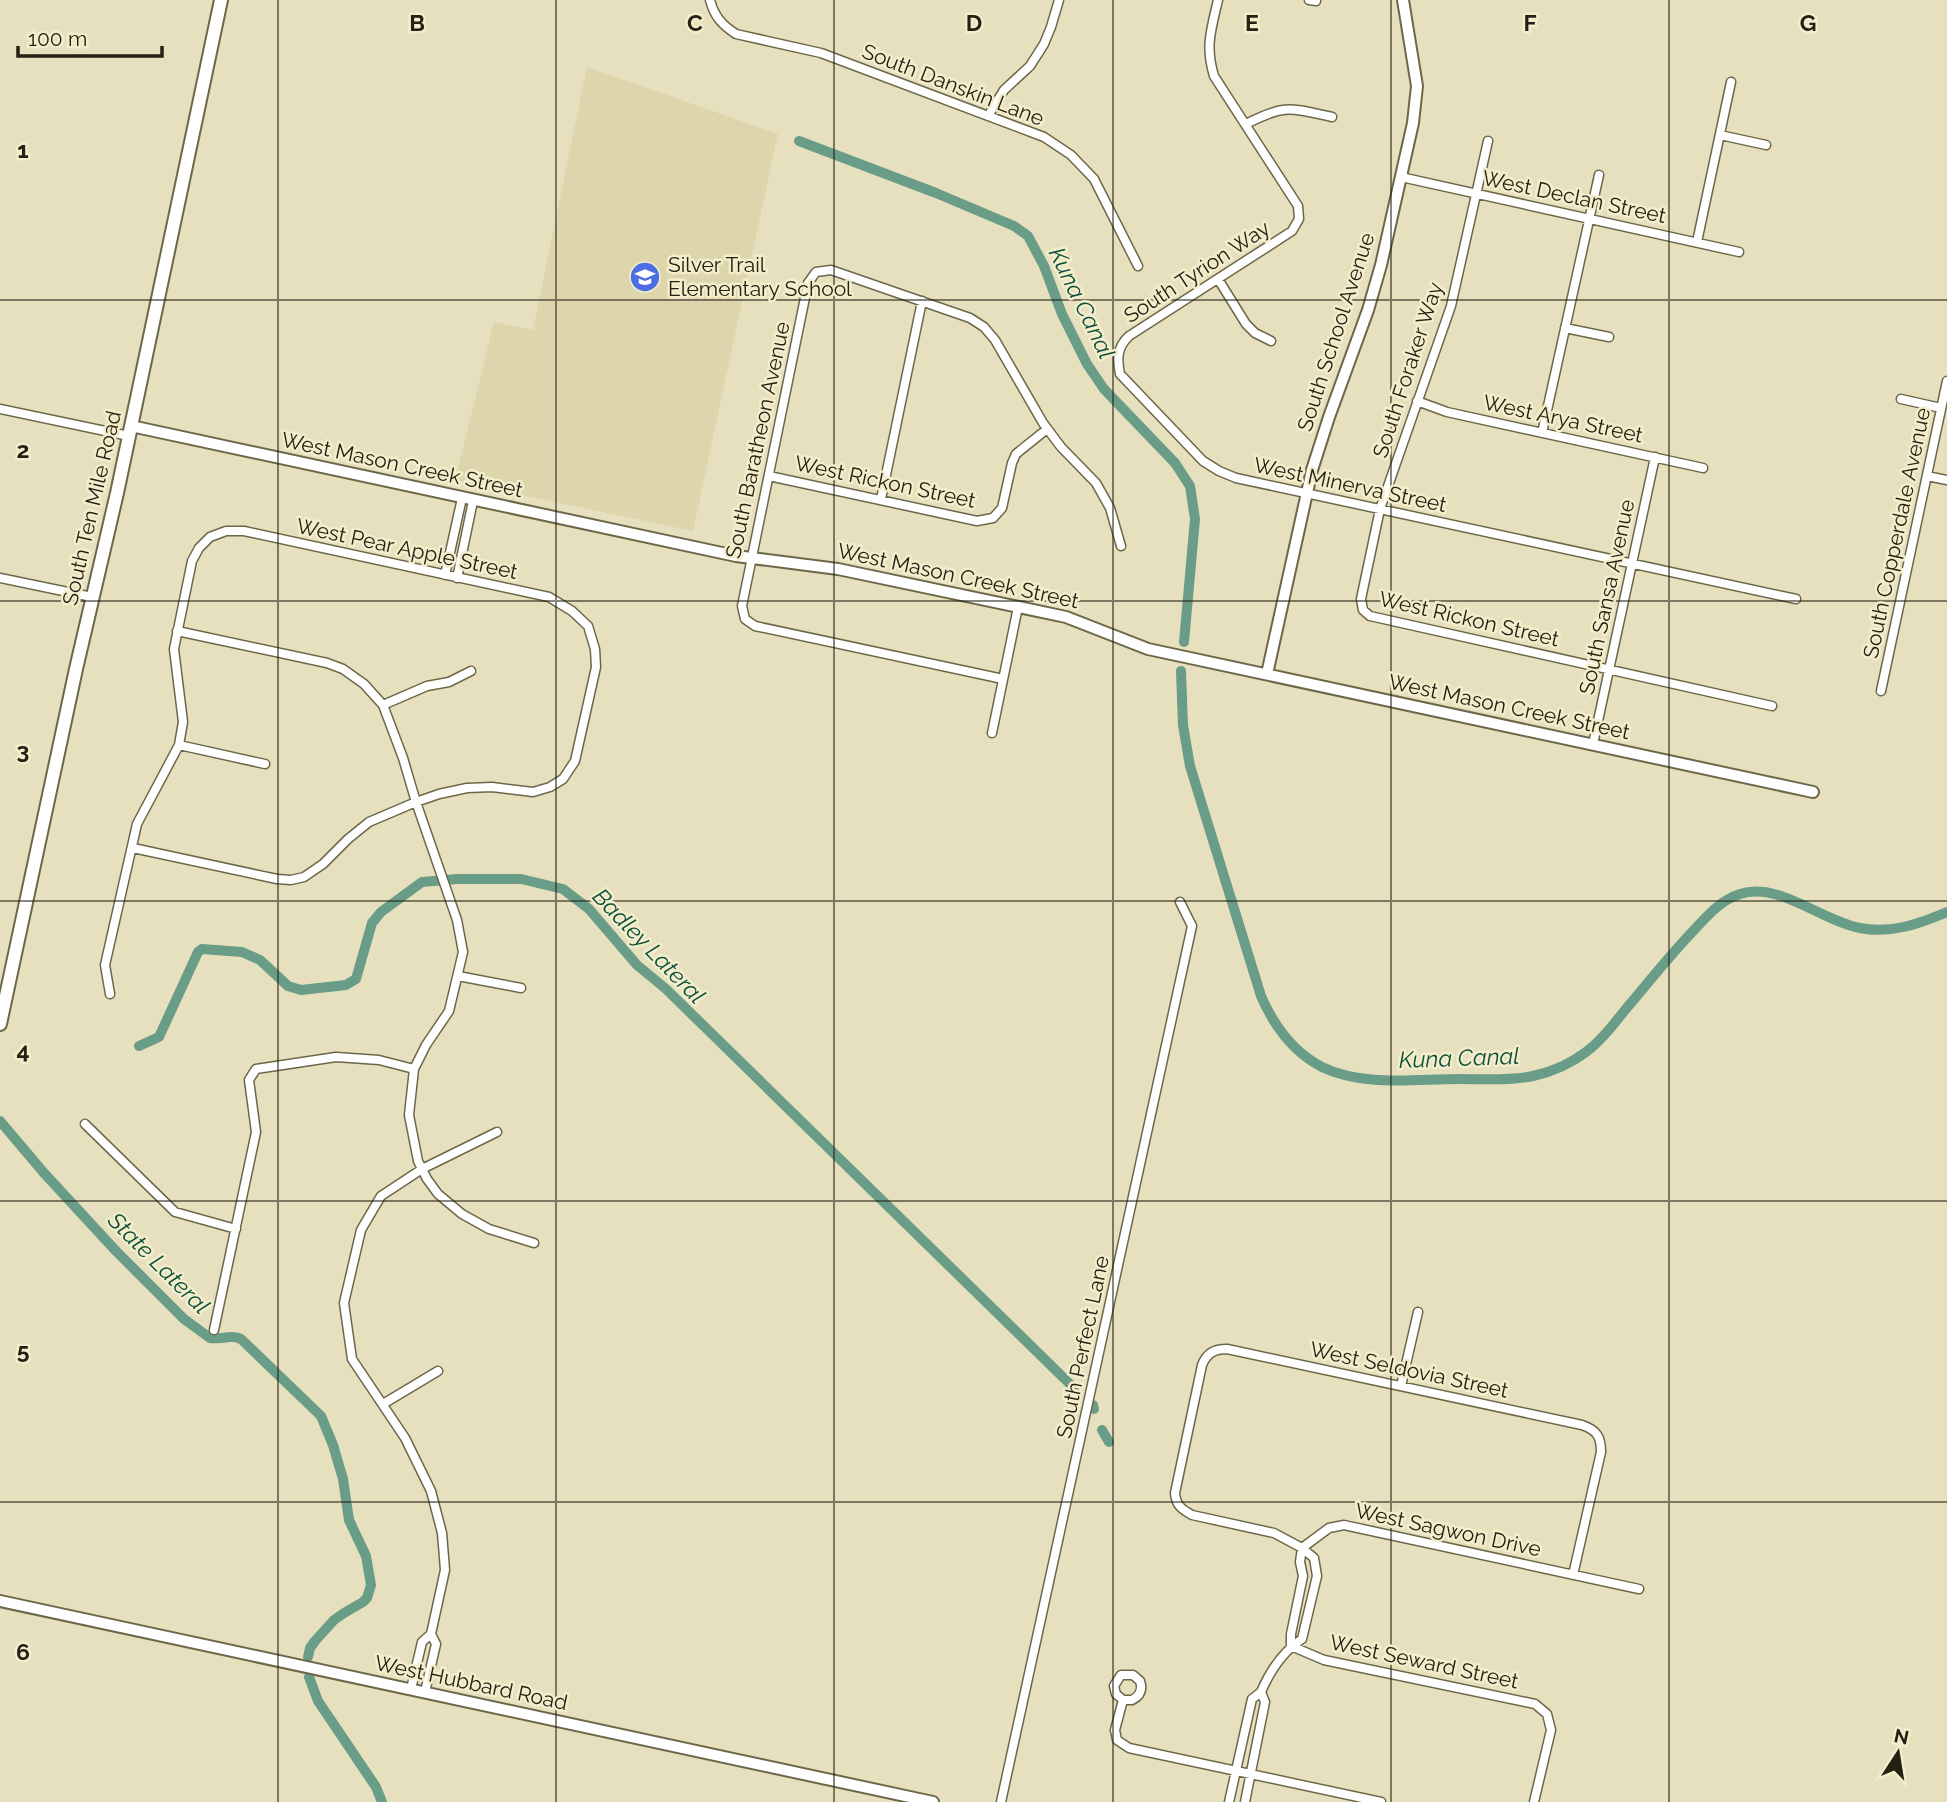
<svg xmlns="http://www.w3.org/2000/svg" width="1947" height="1802" font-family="Raleway,sans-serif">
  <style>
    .built { fill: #ddd6ad }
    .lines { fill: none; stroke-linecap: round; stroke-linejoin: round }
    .canal { stroke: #6a9d87; stroke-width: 10 }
    .minor-casing { stroke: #6d6749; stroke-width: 11 }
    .tertiary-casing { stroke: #6d6749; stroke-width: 14 }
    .secondary-casing { stroke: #6d6749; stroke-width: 16 }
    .minor { stroke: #fff; stroke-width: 8 }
    .tertiary { stroke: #fff; stroke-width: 10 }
    .secondary { stroke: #fff; stroke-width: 12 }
    .grid { fill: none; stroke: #232114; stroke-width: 2; stroke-opacity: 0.55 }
    .labels { text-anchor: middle; stroke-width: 5; stroke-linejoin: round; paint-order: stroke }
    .street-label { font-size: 21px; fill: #232114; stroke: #f4edcb }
    .poi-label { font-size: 21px; fill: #232114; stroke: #f4edcb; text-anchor: start }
    .water-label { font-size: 23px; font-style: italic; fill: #094f3a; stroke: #f4edcb }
    .grid-label { font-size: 23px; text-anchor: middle; font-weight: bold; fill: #232114; stroke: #f4edcb; stroke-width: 5; stroke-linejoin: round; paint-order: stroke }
  </style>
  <rect width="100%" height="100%" fill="#e6e0be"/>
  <path class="built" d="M 587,67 L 778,134 L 693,531 L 455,481 L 494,322 L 533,330 Z"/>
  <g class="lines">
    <path class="canal" d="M 799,141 L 936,193 L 1014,226 L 1028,236 L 1044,266 L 1062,314 L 1087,364 L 1104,389 L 1175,463 L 1190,486 L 1195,519 L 1184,642
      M 1181,671 L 1183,725 L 1190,766 L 1261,996 C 1274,1026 1293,1052 1322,1067 C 1363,1087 1415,1079 1459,1079 C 1483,1079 1509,1081 1533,1076 C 1552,1072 1570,1064 1586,1052 C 1601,1041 1613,1025 1625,1010 C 1648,983 1670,955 1695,929 C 1708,915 1721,900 1740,894 C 1778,881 1822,921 1860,928 C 1892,934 1918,924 1947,912
      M 139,1046 L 159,1037 L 198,952 L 202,949 L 242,952 L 260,960 L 288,986 L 301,990 L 346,985 L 356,979 L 372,923 L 381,912 L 422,882 L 457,879 L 521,879 L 563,889 L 589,909 L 637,965 L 666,989 L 1074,1388
      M 0,1121 L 44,1173 L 116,1251 L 184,1319 L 210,1338 C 221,1340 231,1334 241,1339 L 321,1416 L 333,1445 L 343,1479 L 349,1520 L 366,1556 L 371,1585 L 367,1598 L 363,1602 L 344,1613 L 334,1620 L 315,1641 L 310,1648 L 308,1657
      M 1093,1405 L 1094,1409
      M 1102,1430 L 1109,1442
      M 309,1677 L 318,1701 L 376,1787 L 382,1802"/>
    <g class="minor-casing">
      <path id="minor" d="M 710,0 C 714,16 722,25 736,34 L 821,53 L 1044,137 L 1071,155 L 1094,179 L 1138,266
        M 1218,0 C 1211,30 1205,46 1214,76 L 1298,206 L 1299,219 L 1292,231 L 1129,336 C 1117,347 1117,359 1120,374 L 1203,461 L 1219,471 L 1236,478 L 1796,599
        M 1309,0 L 1316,1
        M 988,116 L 1004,90 L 1030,66 L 1044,44 L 1051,27 L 1059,0
        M 1246,124 C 1285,104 1290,108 1332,117
        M 1720,135 L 1766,145
        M 1488,141 L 1451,306 L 1380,509 L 1361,599 L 1363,610 L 1370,616 L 1772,706
        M 1401,177 L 1739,252
        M 1697,242 L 1731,82
        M 1218,279 L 1246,324 L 1255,333 L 1271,341
        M 1565,328 L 1609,337
        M 1901,399 L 1941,408
        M 1417,401 L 1447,412 L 1703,468
        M 0,409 L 129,436
        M 1542,433 L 1599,175
        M 769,476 L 977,521 L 993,518 L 1002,508 L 1012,463 L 1016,454 L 1047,429
        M 1927,476 L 1947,480
        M 881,499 L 922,301
        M 445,575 L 462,498
        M 0,578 L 92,597
        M 457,578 L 473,501
        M 177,631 L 327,663 L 343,669 L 364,684 L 383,705 L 403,758 L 416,802 L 457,920 L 463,952 L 449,1011 L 426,1045 L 414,1069 L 409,1115 L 418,1161 L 427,1179 L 438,1194 L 462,1214 L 489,1229 L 534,1243
        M 1003,679 L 755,626 L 745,619 L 742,606 L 808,283 L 816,272 L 831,270 L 970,318 L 984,327 L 995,340 L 1043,423 L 1061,447 L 1096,483 L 1110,508 L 1121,546
        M 1881,691 L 1947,381
        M 383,705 L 427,686 L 449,682 L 471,671
        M 992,733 L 1018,607
        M 1593,744 L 1655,457
        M 179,745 L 265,764
        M 458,976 L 521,988
        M 110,994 L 105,965 L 137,824 L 179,745 L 183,722 L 174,649 L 192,561 L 199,548 L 210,537 L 226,531 L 244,531 L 549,597 L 572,611 L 588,626 L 595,649 L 596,667 L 575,761 L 563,779 L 550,787 L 533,792 L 492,787 L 467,788 L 439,794 L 416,802 L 369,822 L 348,839 L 323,864 L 304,877 L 291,880 L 277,879 L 133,848
        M 85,1124 L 175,1212 L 236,1229
        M 214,1330 L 256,1132 L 249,1080 L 256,1069 L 336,1057 L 379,1060 L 414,1069
        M 1401,1386 L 1418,1312
        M 383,1404 L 438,1371
        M 1573,1575 L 1601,1452 C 1601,1437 1597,1430 1582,1425 L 1227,1349 C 1214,1349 1207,1353 1202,1365 L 1175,1493 C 1176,1505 1181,1509 1192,1515 L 1274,1533 L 1302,1548 L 1329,1528 L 1344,1525 L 1639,1589
        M 431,1634 L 445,1570 L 442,1533 L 431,1491 L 405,1438 L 352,1359 L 344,1303 L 361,1230 L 381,1196 L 422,1169 L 497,1132
        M 1291,1646 L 1324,1660 L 1535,1704 L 1547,1714 L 1551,1730 L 1534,1802
        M 411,1689 L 422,1642 L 431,1634 L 436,1644 L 425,1692
        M 1261,1692 C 1270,1671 1282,1652 1302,1639 L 1317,1576 L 1314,1558 L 1302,1548 L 1300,1562 L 1303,1576 L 1291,1634 L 1291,1646
        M 1123,1700 L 1132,1700 C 1140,1696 1143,1690 1140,1681 L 1133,1675 L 1121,1675 L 1114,1686 L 1116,1694 L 1123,1700 L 1115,1730 L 1117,1740 L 1129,1748 L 1381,1802
        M 1001,1802 L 1192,926 L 1180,902
        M 1229,1802 L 1252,1699 L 1261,1692 L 1265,1702 L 1245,1802"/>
    </g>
    <g class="tertiary-casing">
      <path id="tertiary" d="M 131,426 L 736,556 L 838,569 L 1066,617 L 1148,649 L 1813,792
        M 1267,674 L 1312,470 L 1329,417 L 1368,310 L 1381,265 L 1413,123 L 1417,86 L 1403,0
        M 0,1601 L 933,1802"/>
    </g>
    <g class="secondary-casing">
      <path id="secondary" d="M 0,1024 L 76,669 L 117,493 L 221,0"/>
    </g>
    <use href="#minor" class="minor"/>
    <use href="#tertiary" class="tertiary"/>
    <use href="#secondary" class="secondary"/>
  </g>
  <path class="grid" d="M 278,0 L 278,1802M 556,0 L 556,1802M 834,0 L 834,1802M 1113,0 L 1113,1802M 1391,0 L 1391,1802M 1669,0 L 1669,1802M 0,300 L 1947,300M 0,601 L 1947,601M 0,901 L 1947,901M 0,1201 L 1947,1201M 0,1502 L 1947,1502"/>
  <defs>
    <g id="school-disc" transform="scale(1.575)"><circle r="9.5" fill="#4c6ee2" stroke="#f4edcb"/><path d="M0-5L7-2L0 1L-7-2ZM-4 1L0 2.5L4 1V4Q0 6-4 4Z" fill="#fff"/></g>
  </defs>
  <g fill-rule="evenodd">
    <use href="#school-disc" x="645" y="277"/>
  </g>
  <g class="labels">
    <g class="street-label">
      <text transform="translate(953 85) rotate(21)" y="7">South Danskin Lane</text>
      <text transform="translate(1574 197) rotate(12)" y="7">West Declan Street</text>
      <text transform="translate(1197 272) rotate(-33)" y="7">South Tyrion Way</text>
      <text transform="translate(1336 332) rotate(-72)" y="7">South School Avenue</text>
      <text transform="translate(1408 370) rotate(-72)" y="7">South Foraker Way</text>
      <text transform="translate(1563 419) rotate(12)" y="7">West Arya Street</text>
      <text transform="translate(758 440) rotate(-78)" y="7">South Baratheon Avenue</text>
      <text transform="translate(402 465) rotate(12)" y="7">West Mason Creek Street</text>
      <text transform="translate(885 482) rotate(12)" y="7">West Rickon Street</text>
      <text transform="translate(1350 485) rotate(12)" y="7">West Minerva Street</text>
      <text transform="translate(92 508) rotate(-77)" y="7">South Ten Mile Road</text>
      <text transform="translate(1897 533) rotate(-78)" y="7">South Copperdale Avenue</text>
      <text transform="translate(407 549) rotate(12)" y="7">West Pear Apple Street</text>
      <text transform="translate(958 576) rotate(12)" y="7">West Mason Creek Street</text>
      <text transform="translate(1607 597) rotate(-78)" y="7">South Sansa Avenue</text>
      <text transform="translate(1469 619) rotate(13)" y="7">West Rickon Street</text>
      <text transform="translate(1509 707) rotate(12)" y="7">West Mason Creek Street</text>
      <text transform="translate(1083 1347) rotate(-78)" y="7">South Perfect Lane</text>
      <text transform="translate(1409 1370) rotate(12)" y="7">West Seldovia Street</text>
      <text transform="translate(1448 1530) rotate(12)" y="7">West Sagwon Drive</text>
      <text transform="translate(1424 1662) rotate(12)" y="7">West Seward Street</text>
      <text transform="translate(471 1683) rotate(12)" y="7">West Hubbard Road</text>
    </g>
    <g class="poi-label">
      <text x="668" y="272">Silver Trail<tspan x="668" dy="24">Elementary School</tspan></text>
    </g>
    <g class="water-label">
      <text transform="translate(1082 303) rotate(64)" y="8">Kuna Canal</text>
      <text transform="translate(649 946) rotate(46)" y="8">Badley Lateral</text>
      <text transform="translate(1459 1058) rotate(-2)" y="8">Kuna Canal</text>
      <text transform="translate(159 1263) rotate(45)" y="8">State Lateral</text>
    </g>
  </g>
  <g class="grid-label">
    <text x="417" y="31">B</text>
    <text x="695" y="31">C</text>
    <text x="974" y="31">D</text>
    <text x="1252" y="31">E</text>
    <text x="1530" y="31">F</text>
    <text x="1808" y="31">G</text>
    <text x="23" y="158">1</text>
    <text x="23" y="458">2</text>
    <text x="23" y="759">3</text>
    <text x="23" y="1059">4</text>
    <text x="23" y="1359">5</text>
    <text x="23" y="1660">6</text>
  </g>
  <g transform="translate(1898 1753) rotate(12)" stroke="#f4edcb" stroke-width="5" paint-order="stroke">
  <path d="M0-5L12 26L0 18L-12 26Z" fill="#232114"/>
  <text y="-10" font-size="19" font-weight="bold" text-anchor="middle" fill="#232114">N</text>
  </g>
  <path d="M18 46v10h144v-10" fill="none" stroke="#232114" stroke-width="3.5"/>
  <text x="28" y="46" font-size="21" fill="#232114" stroke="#f4edcb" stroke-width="5" paint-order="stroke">100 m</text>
</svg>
